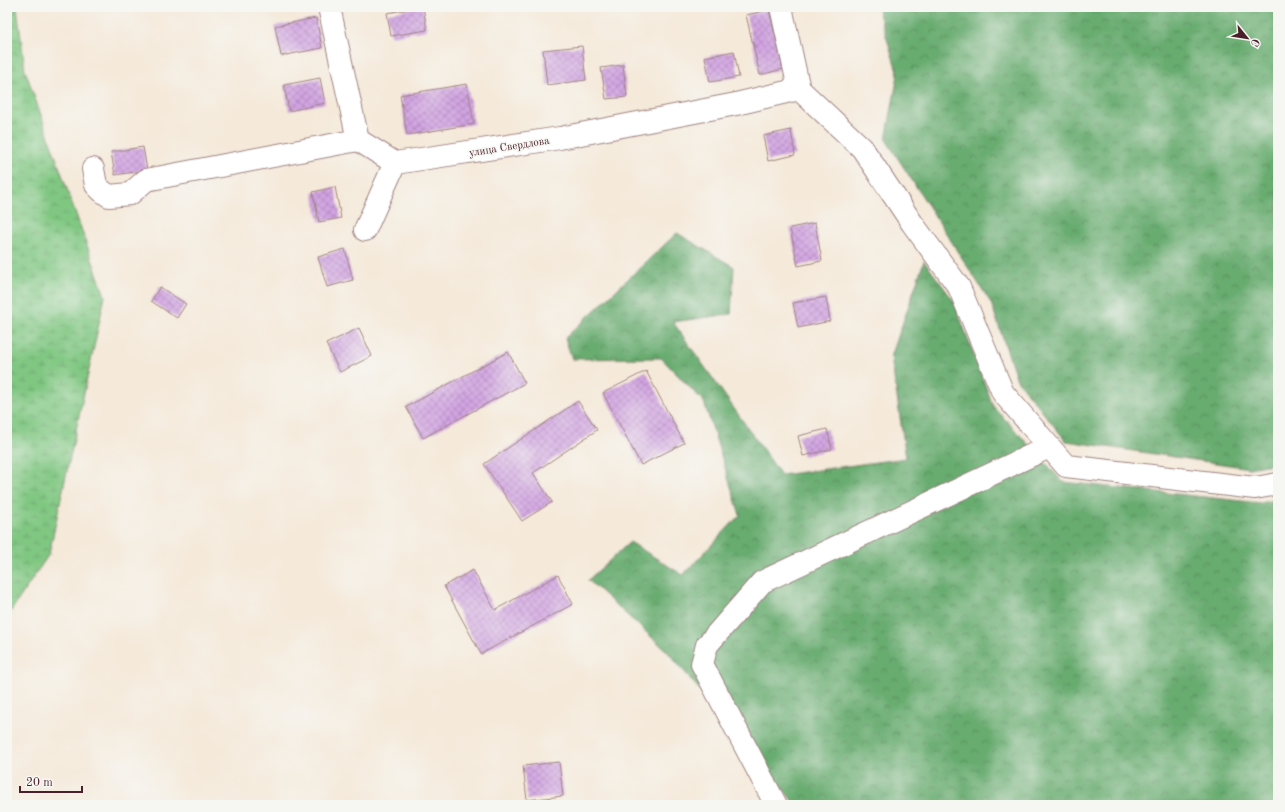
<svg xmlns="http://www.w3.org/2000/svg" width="1285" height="812" font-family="'Old Standard TT',serif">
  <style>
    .forest { fill: url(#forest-crowns); stroke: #59664e }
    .wetland { fill: url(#wetland-marsh); stroke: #657356 }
    .building { fill: url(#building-cross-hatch) }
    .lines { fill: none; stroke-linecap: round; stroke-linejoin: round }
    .minor-casing { stroke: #a08482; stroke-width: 24 }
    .minor { stroke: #fff; stroke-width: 22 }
    .labels { text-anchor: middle; stroke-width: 3; stroke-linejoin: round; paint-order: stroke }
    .street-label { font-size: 11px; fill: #4a1f2b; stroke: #f6f6f2 }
  </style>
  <defs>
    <pattern id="forest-crowns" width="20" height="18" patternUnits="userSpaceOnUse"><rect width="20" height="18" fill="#68ac70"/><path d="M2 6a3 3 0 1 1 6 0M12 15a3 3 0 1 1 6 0" fill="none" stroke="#588b5c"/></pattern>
    <pattern id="wetland-marsh" width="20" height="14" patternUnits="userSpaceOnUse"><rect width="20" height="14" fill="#80c782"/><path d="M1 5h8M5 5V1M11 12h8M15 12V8" fill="none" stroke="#70aa70"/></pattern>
    <pattern id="building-cross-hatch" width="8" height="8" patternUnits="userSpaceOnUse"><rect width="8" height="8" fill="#d2a4e2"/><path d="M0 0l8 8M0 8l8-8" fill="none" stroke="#ac85b7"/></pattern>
  </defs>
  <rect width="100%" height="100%" fill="#f6f6f2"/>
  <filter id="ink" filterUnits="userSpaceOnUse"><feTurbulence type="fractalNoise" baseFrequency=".025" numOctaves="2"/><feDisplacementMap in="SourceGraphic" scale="8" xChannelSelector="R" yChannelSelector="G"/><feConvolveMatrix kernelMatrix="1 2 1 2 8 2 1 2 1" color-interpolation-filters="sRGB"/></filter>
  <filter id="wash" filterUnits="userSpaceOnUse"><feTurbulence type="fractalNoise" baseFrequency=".012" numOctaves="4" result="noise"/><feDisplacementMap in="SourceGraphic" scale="16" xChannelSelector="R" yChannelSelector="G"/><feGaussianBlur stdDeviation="0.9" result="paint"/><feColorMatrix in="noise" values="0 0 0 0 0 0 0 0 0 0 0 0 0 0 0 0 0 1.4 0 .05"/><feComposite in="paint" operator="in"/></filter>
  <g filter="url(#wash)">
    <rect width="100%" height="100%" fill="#f5e9d9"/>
    <path class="forest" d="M 877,7 L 1278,7 L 1278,463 L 1249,468 L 1066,441 L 1017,380 L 991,303 L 886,140 L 898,74 Z
      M 677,233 L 734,267 L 731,314 L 673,322 L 781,475 L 906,458 L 891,357 L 924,261 L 954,301 L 993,406 L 1063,482 L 1261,503 L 1278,499 L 1278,805 L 796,805 L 667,651 L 588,580 L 630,542 L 683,575 L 740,515 L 704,402 L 661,358 L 572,359 L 565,338 Z"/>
    <path class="wetland" d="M 7,7 L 17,7 L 25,70 L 105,296 L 49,554 L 7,617 Z"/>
    <g id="blocks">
      <path class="building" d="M 421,7 L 423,7 L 427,30 L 391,36 L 387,13 Z
        M 769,10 L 783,69 L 760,75 L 746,15 Z
        M 316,18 L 322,48 L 281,56 L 275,26 Z
        M 582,46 L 586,80 L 547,85 L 543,50 Z
        M 734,51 L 739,77 L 710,82 L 705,57 Z
        M 623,65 L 627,97 L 606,99 L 601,68 Z
        M 320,78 L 325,103 L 289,111 L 284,85 Z
        M 467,84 L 474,124 L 407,135 L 400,95 Z
        M 791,130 L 795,155 L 768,161 L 763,136 Z
        M 143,147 L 147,170 L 115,175 L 111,152 Z
        M 335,187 L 341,218 L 319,222 L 313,192 Z
        M 815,223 L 822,261 L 798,266 L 790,228 Z
        M 345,249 L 353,280 L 327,287 L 318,257 Z
        M 160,287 L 186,304 L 177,318 L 151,301 Z
        M 826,297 L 830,321 L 798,328 L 793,303 Z
        M 359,328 L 372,356 L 340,372 L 326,344 Z
        M 508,352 L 525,383 L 423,438 L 406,407 Z
        M 646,371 L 684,443 L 641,465 L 603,393 Z
        M 578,401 L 597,430 L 533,473 L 552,502 L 522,521 L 484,464 Z
        M 827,429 L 832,449 L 803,456 L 798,436 Z
        M 473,570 L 495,610 L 558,575 L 573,604 L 481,654 L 444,586 Z
        M 559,762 L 563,796 L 527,800 L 523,766 Z"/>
    </g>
  </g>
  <g filter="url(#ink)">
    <use href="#blocks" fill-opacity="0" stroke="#a08482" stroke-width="1"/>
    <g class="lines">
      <g class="minor-casing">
        <path id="minor" d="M 329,7 L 358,140 L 395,163 L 560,138 L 736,104 L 799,89
          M 781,7 L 799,89
          M 799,89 L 862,148 L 912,223 L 959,287 L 1003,393 L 1066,466 L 1255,488 L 1278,484
          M 93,169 L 96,185 L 102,191 L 109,196 L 130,194 L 146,180 L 358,140
          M 365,230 L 395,163
          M 776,805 L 702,664 L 707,645 L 762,582 L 1049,447"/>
      </g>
      <use href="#minor" class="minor"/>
    </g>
  </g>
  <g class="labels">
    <g class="street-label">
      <text transform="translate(509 146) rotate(-9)" y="4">улица Свердлова</text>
    </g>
  </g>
  <rect width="1285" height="812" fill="none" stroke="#f6f6f2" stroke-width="24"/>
  <g transform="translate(1247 38) rotate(120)" stroke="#f6f6f2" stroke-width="3" paint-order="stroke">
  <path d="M0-3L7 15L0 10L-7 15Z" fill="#4a1f2b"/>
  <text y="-6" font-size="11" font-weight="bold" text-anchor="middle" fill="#4a1f2b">С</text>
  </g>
  <path d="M20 786v6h62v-6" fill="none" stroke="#4a1f2b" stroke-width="2"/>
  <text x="26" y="786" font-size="12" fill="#4a1f2b" stroke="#f6f6f2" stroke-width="3" paint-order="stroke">20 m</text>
</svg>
